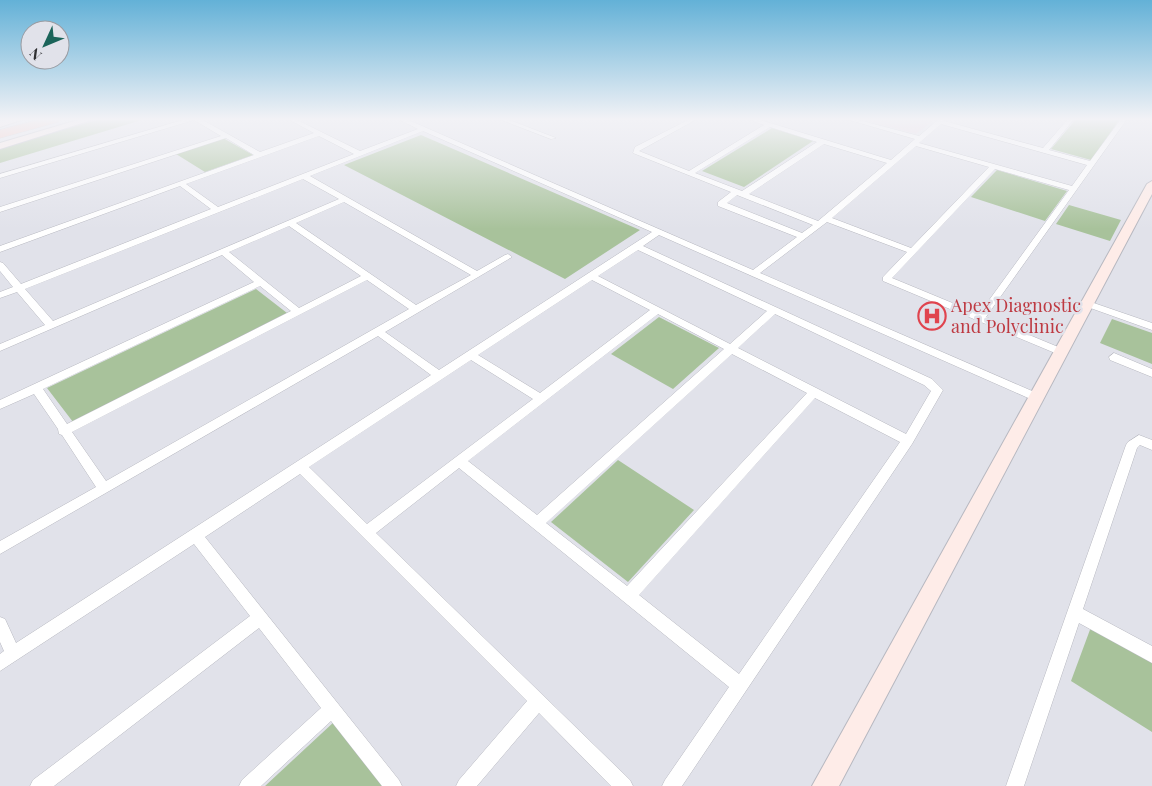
<svg xmlns="http://www.w3.org/2000/svg" width="1152" height="786" font-family="'Playfair Display',serif">
  <style>
    .education { fill: #e8d1de }
    .green { fill: #a8c29b }
    .lines { fill: none; stroke-linecap: round; stroke-linejoin: round }
    .street-casing { stroke: #b7b8c0; stroke-width: 1 }
    .secondary-casing { stroke: #b7b8c0; stroke-width: 2 }
    .highway-casing { stroke: #c1c1c2; stroke-width: 1 }
    .street { fill: #fff; fill-rule: evenodd }
    .secondary { fill: #feece8; fill-rule: evenodd }
    .highway { fill: #fabeb3; fill-rule: evenodd }
    .labels { text-anchor: middle; stroke-width: 5; stroke-linejoin: round; paint-order: stroke }
    .health-label { font-size: 18px; fill: #be3a42; stroke: #e1e2ea; text-anchor: start }
  </style>
  <rect width="100%" height="100%" fill="#e1e2ea"/>
  <path class="education" d="M 859,119 L 935,119 L 916,134 Z"/>
  <path class="green" d="M 100,119 L 145,119 L 0,163 L 0,148 Z
    M 1076,119 L 1120,119 L 1091,160 L 1051,149 Z
    M 772,128 L 813,141 L 744,187 L 702,171 Z
    M 421,135 L 640,230 L 565,279 L 344,165 Z
    M 223,138 L 253,155 L 205,172 L 176,154 Z
    M 997,170 L 1067,191 L 1045,221 L 971,197 Z
    M 1069,205 L 1121,220 L 1110,241 L 1056,224 Z
    M 256,289 L 287,313 L 73,422 L 47,388 Z
    M 659,317 L 719,348 L 673,389 L 611,354 Z
    M 1112,319 L 1152,333 L 1152,364 L 1100,343 Z
    M 618,460 L 694,510 L 628,582 L 551,522 Z
    M 1091,627 L 1152,662 L 1152,732 L 1071,681 Z
    M 335,721 L 388,786 L 265,786 Z"/>
  <g class="lines">
    <g class="street-casing">
      <path id="street" d="M 186,119 L 201,119 L 260,152 L 314,133 L 288,119 L 295,119 L 360,151 L 418,129 L 398,119 L 406,119 L 753,270 L 797,237 L 718,206 L 718,202 L 731,192 L 633,153 L 635,147 L 690,119 L 697,119 L 639,151 L 689,171 L 764,125 L 748,119 L 757,119 L 891,160 L 915,139 L 846,119 L 855,119 L 919,136 L 939,119 L 946,119 L 944,121 L 1043,148 L 1068,119 L 1074,119 L 1049,150 L 1090,161 L 1121,119 L 1127,119 L 986,317 L 1063,349 L 1064,351 L 1063,353 L 1055,353 L 883,281 L 883,277 L 907,252 L 827,222 L 760,273 L 1039,394 L 1041,397 L 1039,400 L 1035,401 L 659,235 L 643,246 L 932,379 L 943,390 L 912,444 L 682,786 L 662,786 L 665,780 L 729,687 L 459,468 L 376,533 L 630,780 L 633,786 L 611,786 L 539,713 L 477,786 L 456,786 L 459,780 L 527,701 L 300,474 L 205,537 L 399,780 L 402,786 L 382,786 L 331,721 L 261,786 L 239,786 L 242,780 L 321,708 L 259,628 L 54,786 L 30,786 L 33,780 L 250,616 L 194,544 L 0,671 L 0,654 L 4,651 L 0,642 L 0,617 L 5,619 L 16,643 L 431,375 L 378,336 L 0,554 L 0,541 L 96,487 L 62,435 L 59,434 L 58,429 L 34,394 L 0,409 L 0,400 L 254,282 L 222,255 L 0,351 L 0,344 L 45,325 L 17,292 L 0,298 L 0,292 L 13,287 L 0,271 L 0,262 L 3,263 L 21,284 L 211,209 L 180,186 L 0,252 L 0,246 L 254,155 L 226,138 L 0,212 L 0,207 L 221,136 L 194,120 L 0,178 L 0,174 ZM 941,124 L 1087,165 L 1072,186 L 919,143 ZM 770,127 L 817,142 L 742,191 L 695,173 ZM 423,131 L 652,232 L 439,370 L 385,332 L 512,257 L 508,254 L 505,255 L 477,271 L 310,176 ZM 319,136 L 354,154 L 218,207 L 186,184 ZM 824,144 L 887,163 L 818,221 L 749,194 ZM 916,146 L 989,167 L 911,248 L 832,218 ZM 995,169 L 1069,190 L 979,314 L 892,278 ZM 303,179 L 339,199 L 53,321 L 25,289 ZM 737,195 L 813,225 L 802,233 L 727,203 ZM 344,202 L 471,275 L 416,305 L 296,223 ZM 289,226 L 361,276 L 299,308 L 229,252 ZM 638,250 L 767,311 L 730,344 L 598,276 ZM 367,280 L 409,309 L 106,481 L 72,432 ZM 592,280 L 650,310 L 540,393 L 478,355 ZM 260,286 L 291,311 L 67,424 L 43,389 ZM 658,314 L 724,349 L 537,515 L 468,461 ZM 775,314 L 924,385 L 931,391 L 906,434 L 738,348 ZM 732,354 L 807,393 L 627,586 L 546,523 ZM 471,360 L 533,399 L 367,524 L 309,467 ZM 815,398 L 900,442 L 739,674 L 639,595 Z
        M 499,119 L 507,119 L 556,138 L 551,139 Z
        M 1085,300 L 1152,323 L 1152,330 L 1082,305 L 1080,303 L 1082,301 Z
        M 1114,353 L 1152,369 L 1152,377 L 1110,360 L 1109,357 Z
        M 1139,435 L 1152,440 L 1152,450 L 1140,445 L 1137,448 L 1083,609 L 1152,646 L 1152,663 L 1079,623 L 1024,786 L 1006,786 L 1126,445 L 1128,442 Z"/>
    </g>
    <g class="secondary-casing">
      <path id="secondary" d="M 9,119 L 24,119 L 0,127 L 0,121 Z
        M 81,119 L 95,119 L 0,149 L 0,143 Z
        M 1152,181 L 1152,194 L 839,786 L 812,786 L 1147,184 Z"/>
    </g>
    <g class="highway-casing">
      <path id="highway" d="M 41,119 L 60,119 L 58,122 L 0,138 L 0,130 Z"/>
    </g>
    <use href="#street" class="street"/>
    <use href="#secondary" class="secondary"/>
    <use href="#highway" class="highway"/>
  </g>
  <linearGradient id="sky" x2="0" y2="1"><stop stop-color="#63b1d7"/><stop offset="0.52" stop-color="#f2f2f6"/><stop offset="1" stop-color="#f2f2f6" stop-opacity="0"/></linearGradient>
  <rect width="1152" height="229" fill="url(#sky)"/>
  <defs>
    <g id="hospital-ring" transform="scale(1.4375)"><circle r="9.5" fill="#e1e2ea" stroke="#e0444e" stroke-width="1.5"/><path d="M-5-5h3v3.5h4V-5h3V5h-3V1.5h-4V5h-3Z" fill="#e0444e"/></g>
  </defs>
  <g fill-rule="evenodd">
    <use href="#hospital-ring" x="932" y="316"/>
  </g>
  <g class="labels">
    <g class="health-label">
      <text x="951" y="312">Apex Diagnostic<tspan x="951" dy="21">and Polyclinic</tspan></text>
    </g>
  </g>
  <g transform="translate(45 45) rotate(226)"><circle r="24" fill="#e1e2ea" stroke="#9a9ba1"/>
  <path d="M0-4L9 19L0 12L-9 19Z" fill="#1b645a"/>
  <text y="-8" font-size="14" font-weight="bold" text-anchor="middle" fill="#303033">N</text>
  </g>
</svg>
